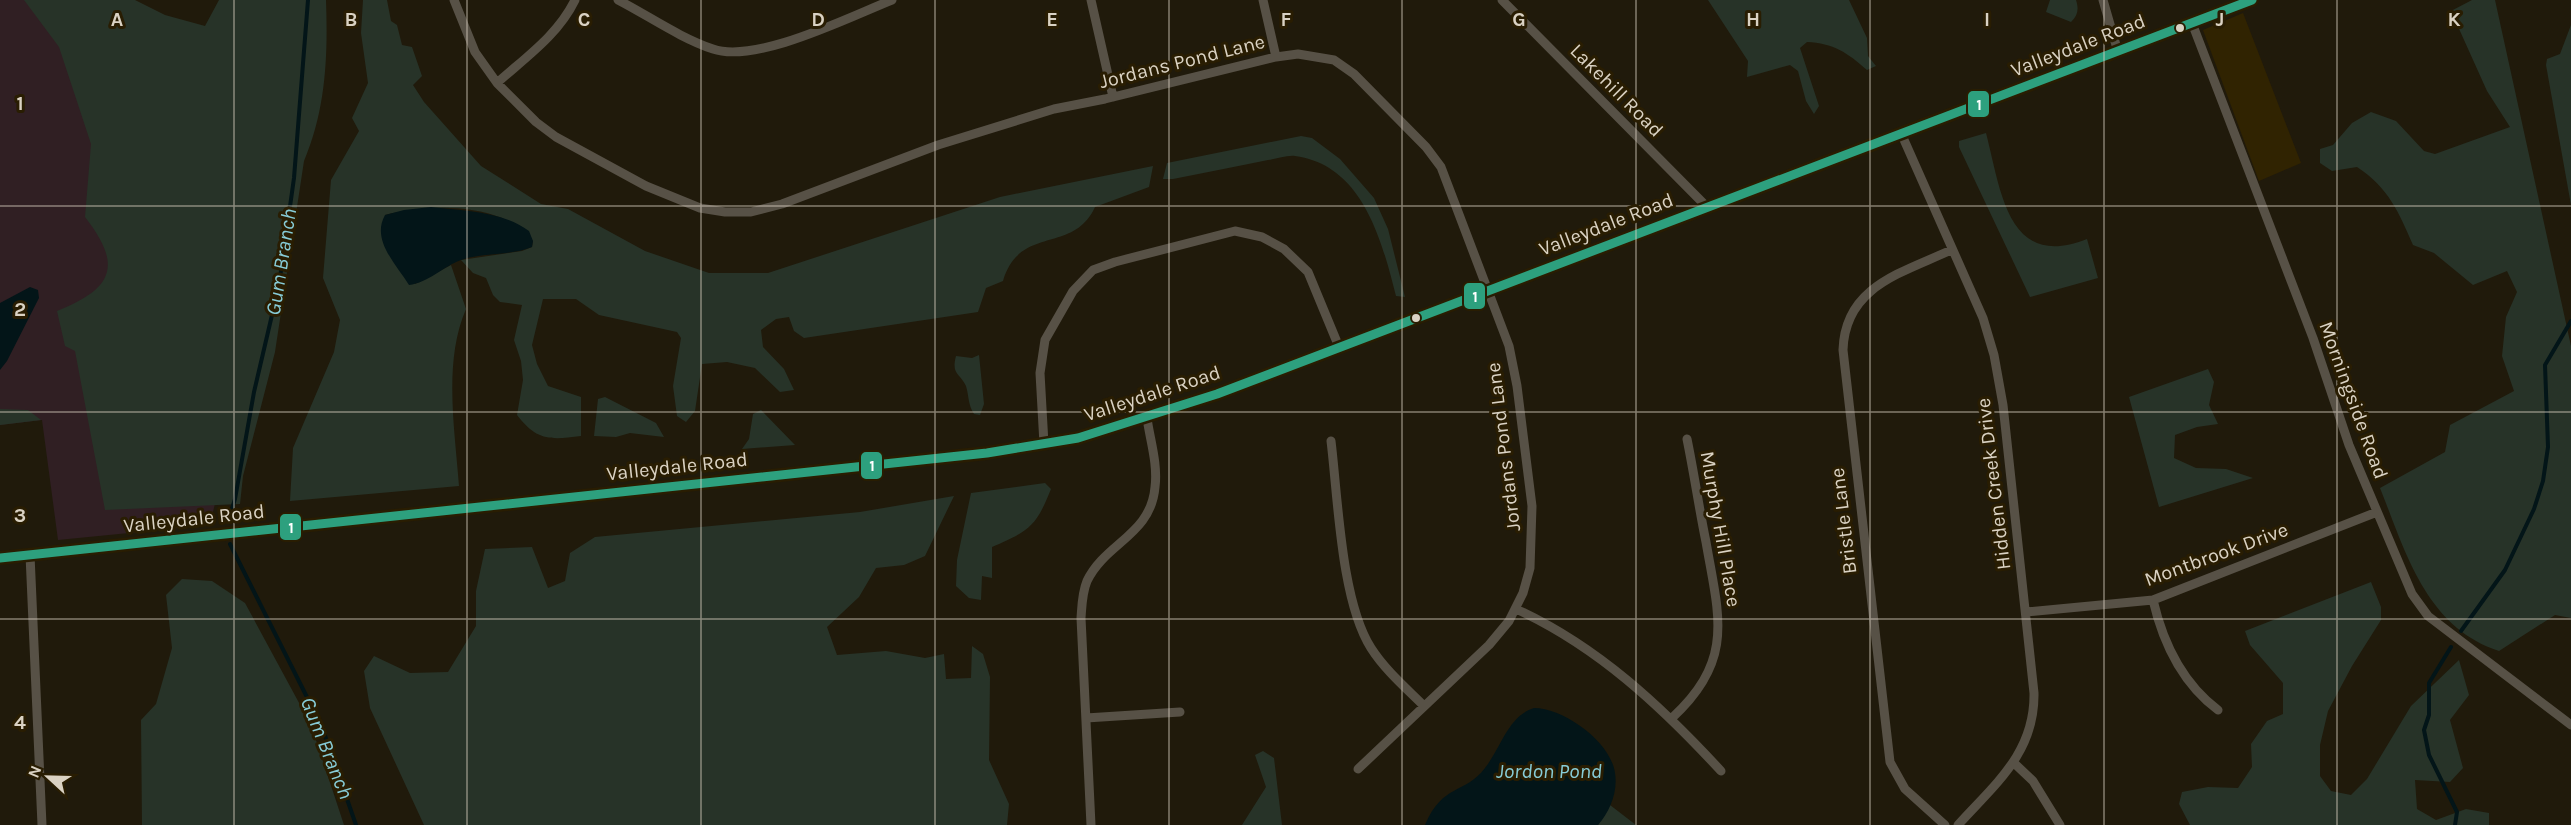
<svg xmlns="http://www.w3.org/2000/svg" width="2571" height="825" font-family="Karla,sans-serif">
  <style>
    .built { fill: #302301 }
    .education { fill: #301f23 }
    .green { fill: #273328 }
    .water { fill: #031518 }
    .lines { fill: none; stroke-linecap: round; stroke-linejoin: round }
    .stream { stroke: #031518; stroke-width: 4 }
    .street { stroke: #575146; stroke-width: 9 }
    .secondary { stroke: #544c44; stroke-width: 12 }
    .bus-1-casing { stroke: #291d02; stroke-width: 14 }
    .bus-1 { stroke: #2da07e; stroke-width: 9 }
    .grid { fill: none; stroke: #dad2c3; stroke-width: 1.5; stroke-opacity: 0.55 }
    .bus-dot { fill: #dad2c3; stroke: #291d02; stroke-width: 2 }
    .labels { text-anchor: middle; stroke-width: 6; stroke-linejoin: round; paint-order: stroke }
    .street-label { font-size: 20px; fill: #dad2c3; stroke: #291d02 }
    .water-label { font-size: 21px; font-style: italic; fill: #87ccd7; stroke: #291d02 }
    .grid-label { font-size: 20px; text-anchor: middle; font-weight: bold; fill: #dad2c3; stroke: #291d02; stroke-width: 6; stroke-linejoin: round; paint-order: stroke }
    .line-badge { stroke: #291d02; stroke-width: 2 }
    .badge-label { font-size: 16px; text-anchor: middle; font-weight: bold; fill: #fff }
  </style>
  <rect width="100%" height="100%" fill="#201a0b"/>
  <path class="built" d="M 2243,13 L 2301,163 L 2259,181 L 2203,30 Z"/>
  <path class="education" d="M 0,0 L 106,0 L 283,208 L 210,525 L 58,540 L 42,420 L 0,425 Z"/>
  <path class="green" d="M 24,0 L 135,0 L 165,15 L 205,26 L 219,0 L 326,0 C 328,56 326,109 304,161 L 275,352 L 243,476 L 240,504 L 105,510 L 75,351 L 65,346 L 57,311 C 112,289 124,267 85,217 L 91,144 L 59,47 Z
    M 363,0 L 387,0 L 391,21 L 397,25 L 402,45 L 412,47 L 422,76 L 413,85 L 424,102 L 481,166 L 541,204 L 568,209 L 645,251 L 709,273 L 768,273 L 1000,197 L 1153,166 L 1149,187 L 1095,207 C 1073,255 1020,224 1003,281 L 986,288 L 978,312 L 804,338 L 794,331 L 789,317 L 776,319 L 761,330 L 763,347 L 784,369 L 794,390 L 780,392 L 755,368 L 727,362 L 702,364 L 695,411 L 686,422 L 677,416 L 673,386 L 681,338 L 677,332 L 599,315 L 576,299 L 543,299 L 532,345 L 537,364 L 548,386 L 581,397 L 581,436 C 550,440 537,441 517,415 L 523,380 L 521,361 L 514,340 L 522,305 L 500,302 L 493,295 L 486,278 L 473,273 L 461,260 L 522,251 L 532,247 L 533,241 C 524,234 513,223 502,218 C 466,204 422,206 385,215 L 415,284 L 451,265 L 466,309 C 443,362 455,430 459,486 L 290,501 L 293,448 L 334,352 L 340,320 L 323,278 L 331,180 L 359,131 L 352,118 L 368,83 L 361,33 Z
    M 1708,0 L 1849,0 L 1867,38 L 1868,56 L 1876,66 L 1867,70 C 1848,53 1833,43 1807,42 L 1800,48 L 1819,106 L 1814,114 L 1806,101 L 1798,71 L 1790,65 L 1747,77 L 1748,61 Z
    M 2050,0 L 2076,0 C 2079,9 2078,15 2071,22 L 2046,12 Z
    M 2472,0 L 2495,0 L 2571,346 L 2571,618 L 2555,615 L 2499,651 C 2426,627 2406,553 2380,488 L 2445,452 L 2450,425 L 2514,391 L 2502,356 L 2506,317 L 2517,292 L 2507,271 L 2473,285 L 2434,253 L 2413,245 C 2399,213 2389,188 2357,167 L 2332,171 L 2320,163 L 2320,149 L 2333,145 L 2352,123 L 2371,112 L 2396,121 L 2424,151 L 2435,154 L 2510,127 L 2487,91 L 2451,11 Z
    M 2571,25 L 2571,205 L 2546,65 L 2547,59 L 2560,54 Z
    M 1986,133 C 2001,190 2007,271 2087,239 L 2098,278 L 2030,297 L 1959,147 L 1959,141 Z
    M 1301,136 L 1312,138 L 1340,159 L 1374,198 L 1388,229 L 1405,297 L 1396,296 C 1382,241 1363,165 1295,156 C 1287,155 1277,159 1268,160 C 1237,166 1205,173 1173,179 L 1163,179 L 1167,163 Z
    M 979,355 L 984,404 L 980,415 L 974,414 C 968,405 969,396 966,386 C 960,373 951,375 956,356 L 972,358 Z
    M 2208,369 L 2214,382 L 2209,405 L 2218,424 L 2197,427 L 2175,435 L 2174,458 L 2196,468 L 2226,469 L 2253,478 L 2159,507 L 2129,397 Z
    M 605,397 L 656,423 L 664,437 L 630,433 L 616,437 L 594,436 L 598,399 Z
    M 0,409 L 28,410 L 41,420 L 0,425 Z
    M 761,410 L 795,445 L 742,449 L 749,439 L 753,414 Z
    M 1045,483 L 1051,489 C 1036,527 1029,531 992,547 L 992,578 L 982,576 L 981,600 L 969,598 L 956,586 L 957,560 L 971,493 Z
    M 954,496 L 925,556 L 904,565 L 876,568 L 859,597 L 827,627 L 837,655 L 886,651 L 925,658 L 944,654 L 946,679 L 971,678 L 972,646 L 983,654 L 990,677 L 989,760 L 1009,804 L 1007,825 L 424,825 L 370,708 L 364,671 L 374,656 L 410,673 L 448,672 L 476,626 L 476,591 L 485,549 L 532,547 L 548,588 L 565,581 L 570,553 L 595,537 L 860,512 Z
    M 182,579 L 212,581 L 245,603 L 311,725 L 344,825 L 142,825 L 141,720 L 156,704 L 172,648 L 166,595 Z
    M 2371,582 L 2381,607 L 2381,620 L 2352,666 L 2328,711 L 2320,745 L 2320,776 L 2331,791 L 2351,795 L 2367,779 L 2411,706 L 2459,660 L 2469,695 L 2450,720 L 2463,768 L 2450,782 L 2415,780 L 2417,809 L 2436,820 L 2466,809 L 2489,813 L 2489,825 L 2190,825 L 2179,804 L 2182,792 L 2208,787 L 2238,788 L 2252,767 L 2251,744 L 2267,721 L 2283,714 L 2283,683 L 2250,645 L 2245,631 Z
    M 1263,751 L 1274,758 L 1282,825 L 1242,825 L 1266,787 L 1255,755 Z
    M 1610,805 L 1636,825 L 1598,825 Z"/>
  <path class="water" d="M 431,207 C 463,211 503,211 529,231 L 533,241 L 532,247 C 510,256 484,252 461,260 C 444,266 428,283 409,285 C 396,264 371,240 385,215 L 404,210 Z
    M 30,287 L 38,290 L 39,298 L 7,361 L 0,370 L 0,303 Z
    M 1534,708 C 1564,708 1611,742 1615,773 C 1618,792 1610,811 1598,825 L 1425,825 C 1443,783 1464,795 1485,768 C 1501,748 1508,716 1534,708 Z"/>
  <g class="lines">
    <path class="stream" d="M 228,521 L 235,499 L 254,392 L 279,285 L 294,178 L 308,0
      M 230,544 L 322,727 L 356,825
      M 2461,631 L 2505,570 L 2534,509 L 2543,481 L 2548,447 L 2545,365 L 2571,321
      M 2451,647 L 2429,683 L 2429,715 L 2424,730 L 2429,755 L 2457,812 L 2455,825"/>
    <path class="street" d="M 454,0 L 475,52 L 497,83 L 536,122 L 556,137 L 646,186 L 700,208 L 725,212 L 751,212 L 782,204 L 938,145 L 1054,109 L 1105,99 L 1276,57 L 1298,54 L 1334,60 L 1354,74 L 1426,147 L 1441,167 L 1509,346 L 1517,386 L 1532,506 L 1530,568 L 1523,593 L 1509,621 L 1489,645 L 1358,769
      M 618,0 C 649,16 680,38 713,49 C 756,64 849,17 892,0
      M 1091,0 L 1113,97
      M 1263,0 L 1276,57
      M 1502,0 L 1706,206
      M 2103,0 L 2118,52
      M 2192,23 L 2313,338 L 2349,445 L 2412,594 L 2428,616 L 2571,725
      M 497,83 C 526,57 558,35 575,0
      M 1901,133 L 1983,318 L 1994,355 L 2003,405 L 2034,693 C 2035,753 1995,784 1958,825
      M 1331,441 C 1338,498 1341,601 1371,648 C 1385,670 1406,688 1424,706
      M 1044,444 L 1040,373 L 1045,340 L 1073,291 L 1093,270 L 1115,262 L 1235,231 L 1262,237 L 1284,249 L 1308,272 L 1339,347
      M 30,555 L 42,825
      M 2153,600 C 2163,643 2182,683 2218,710
      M 1516,609 C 1597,646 1661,706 1721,771
      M 2026,612 L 2153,600 L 2377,512
      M 1086,718 L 1180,712
      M 1672,718 C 1735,660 1719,617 1706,542 C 1699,508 1694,473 1687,439
      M 2014,763 L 2033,781 L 2060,825
      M 1091,825 L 1081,618 C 1082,605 1082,593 1087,581 C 1105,543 1151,535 1155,487 C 1158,464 1150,440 1147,418
      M 1945,825 L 1905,789 L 1890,762 L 1843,350 C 1845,286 1902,273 1951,250"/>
    <path class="secondary" d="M 0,558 L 987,453 L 1078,438 L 1217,394 L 2252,0"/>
    <g class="bus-1-casing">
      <path id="bus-1" d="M 0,558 L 987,453 L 1078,438 L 1217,394 L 2252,0"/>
    </g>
    <use href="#bus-1" class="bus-1"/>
  </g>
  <path class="grid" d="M 234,0 L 234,825M 467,0 L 467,825M 701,0 L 701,825M 935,0 L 935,825M 1169,0 L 1169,825M 1402,0 L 1402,825M 1636,0 L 1636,825M 1870,0 L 1870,825M 2104,0 L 2104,825M 2337,0 L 2337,825M 0,206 L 2571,206M 0,412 L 2571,412M 0,619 L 2571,619"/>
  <g class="bus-dot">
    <circle cx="2180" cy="28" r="5"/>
    <circle cx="1416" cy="318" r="5"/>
  </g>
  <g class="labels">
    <g class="street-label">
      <text transform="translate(2078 45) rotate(-21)" y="7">Valleydale Road</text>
      <text transform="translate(1182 61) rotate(-14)" y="7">Jordans Pond Lane</text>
      <text transform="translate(1617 90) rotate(45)" y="7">Lakehill Road</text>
      <text transform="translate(1606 224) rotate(-21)" y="7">Valleydale Road</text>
      <text transform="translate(1152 393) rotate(-18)" y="7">Valleydale Road</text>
      <text transform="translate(2354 400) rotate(70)" y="7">Morningside Road</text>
      <text transform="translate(1503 447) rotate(-97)" y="7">Jordans Pond Lane</text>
      <text transform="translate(677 466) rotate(-6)" y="7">Valleydale Road</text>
      <text transform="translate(1993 484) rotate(-97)" y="7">Hidden Creek Drive</text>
      <text transform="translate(194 518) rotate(-6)" y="7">Valleydale Road</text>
      <text transform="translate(1843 521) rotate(-97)" y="7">Bristle Lane</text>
      <text transform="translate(1721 529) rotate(80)" y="7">Murphy Hill Place</text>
      <text transform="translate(2216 554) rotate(-20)" y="7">Montbrook Drive</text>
    </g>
    <g class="water-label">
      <text transform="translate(281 262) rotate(-81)" y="7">Gum Branch</text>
      <text transform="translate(327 748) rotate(68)" y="7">Gum Branch</text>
      <text x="1549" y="778">Jordon Pond</text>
    </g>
  </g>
  <g class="grid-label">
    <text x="117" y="26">A</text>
    <text x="351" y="26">B</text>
    <text x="584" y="26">C</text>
    <text x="818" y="26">D</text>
    <text x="1052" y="26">E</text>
    <text x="1286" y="26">F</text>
    <text x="1519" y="26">G</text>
    <text x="1753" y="26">H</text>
    <text x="1987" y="26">I</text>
    <text x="2220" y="26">J</text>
    <text x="2454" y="26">K</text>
    <text x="20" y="110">1</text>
    <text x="20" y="316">2</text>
    <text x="20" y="522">3</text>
    <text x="20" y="729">4</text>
  </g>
  <g class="line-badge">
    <rect x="1967" y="90" width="23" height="28" rx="6" fill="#2da07e"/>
    <rect x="1463" y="282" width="23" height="28" rx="6" fill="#2da07e"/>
    <rect x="860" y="451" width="23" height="29" rx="6" fill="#2da07e"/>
    <rect x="279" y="513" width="23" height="28" rx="6" fill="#2da07e"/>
  </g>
  <g class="badge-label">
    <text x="1979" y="110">1</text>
    <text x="1475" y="302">1</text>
    <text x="872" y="471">1</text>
    <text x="291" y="533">1</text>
  </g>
  <g transform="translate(48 777) rotate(292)" stroke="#291d02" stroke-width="4.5" paint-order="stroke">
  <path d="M0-4.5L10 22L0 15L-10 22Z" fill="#dad2c3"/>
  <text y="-9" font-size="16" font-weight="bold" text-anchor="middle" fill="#dad2c3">N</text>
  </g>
</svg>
